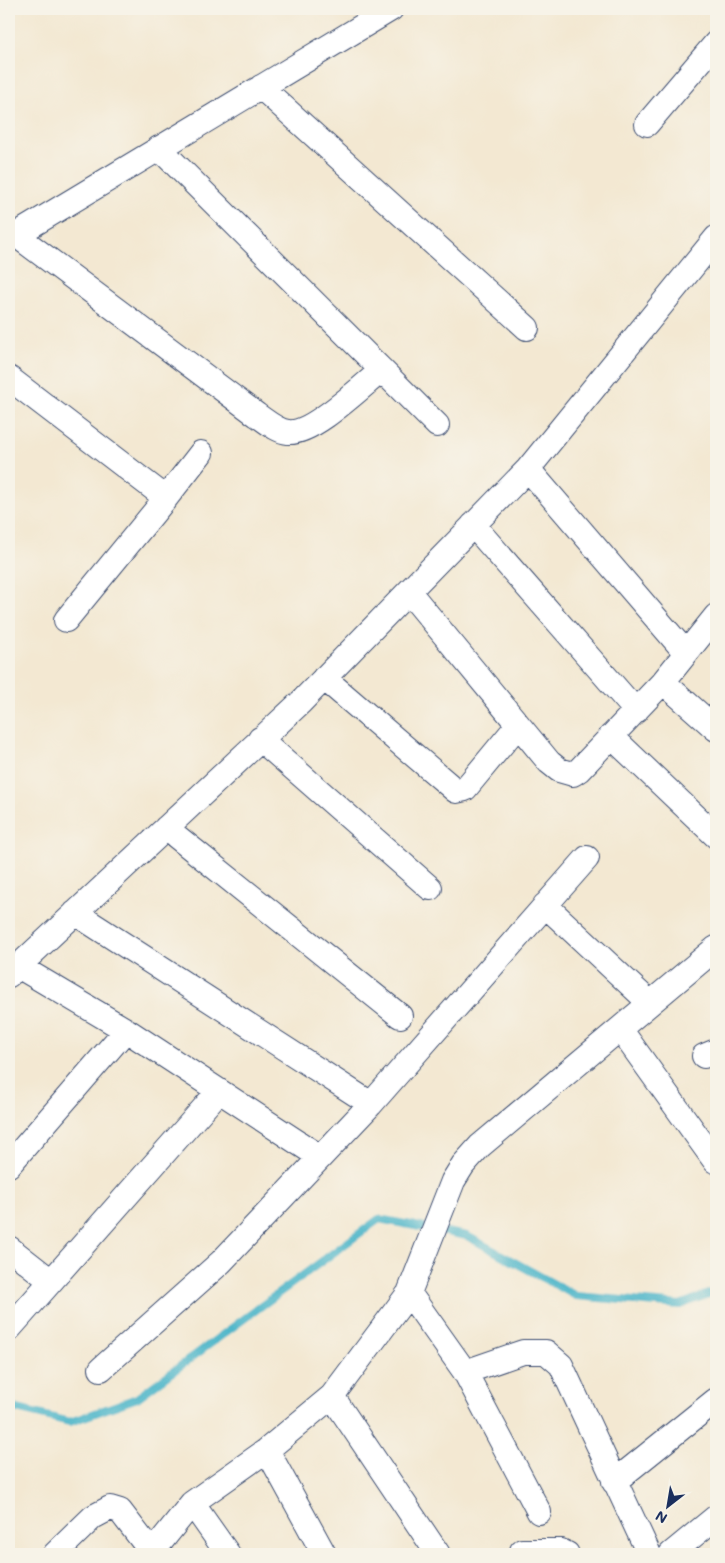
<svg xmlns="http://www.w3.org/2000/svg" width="725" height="1563" font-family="Mali,sans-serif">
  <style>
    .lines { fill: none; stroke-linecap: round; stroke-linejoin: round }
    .stream { stroke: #4bb5c9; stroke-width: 8 }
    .street-casing { stroke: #3b4b6f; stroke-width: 26 }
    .street { stroke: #fff; stroke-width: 24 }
  </style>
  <rect width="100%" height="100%" fill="#f7f3e8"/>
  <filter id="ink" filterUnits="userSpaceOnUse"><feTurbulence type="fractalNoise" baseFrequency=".02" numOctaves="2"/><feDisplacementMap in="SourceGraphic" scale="10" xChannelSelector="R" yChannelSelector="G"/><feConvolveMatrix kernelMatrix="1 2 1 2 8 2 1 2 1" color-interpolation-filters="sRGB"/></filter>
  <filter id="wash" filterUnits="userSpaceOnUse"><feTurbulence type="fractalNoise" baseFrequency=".0096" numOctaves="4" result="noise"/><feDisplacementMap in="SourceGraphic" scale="20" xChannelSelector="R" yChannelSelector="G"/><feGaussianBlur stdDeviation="1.12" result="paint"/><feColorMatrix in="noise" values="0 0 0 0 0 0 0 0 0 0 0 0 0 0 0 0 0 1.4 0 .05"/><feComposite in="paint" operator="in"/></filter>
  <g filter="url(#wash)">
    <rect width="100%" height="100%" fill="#f3e8d2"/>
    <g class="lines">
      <path class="stream" d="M 9,1407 L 70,1422 L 137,1398 L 379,1219 L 467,1236 L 576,1296 L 680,1305 L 716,1291"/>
    </g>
  </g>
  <g filter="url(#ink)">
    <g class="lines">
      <g class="street-casing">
        <path id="street" d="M 261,87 L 527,328
          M 647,124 L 716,43
          M 159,148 L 437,425
          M 16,235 L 257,415 C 266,421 277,431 288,432 C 312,435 362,386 382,370
          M 9,239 L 391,9
          M 9,378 L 166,498 L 66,620
          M 528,469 L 686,653
          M 166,498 L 201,453
          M 473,525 L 636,711
          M 409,592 L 549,762 L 559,770 L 573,774 L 579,770 L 663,682 L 716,616
          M 324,678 L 456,791 L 465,789 L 518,725
          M 663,682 L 716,729
          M 611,736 L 716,836
          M 260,739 L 430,888
          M 166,828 L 400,1016
          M 545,905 L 650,1003
          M 75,913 L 371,1104
          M 18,966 L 126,1030 L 320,1157
          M 9,975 L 301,702 L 528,469 L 716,238
          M 620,1029 L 715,1161
          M 704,1056 L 716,1051
          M 9,1165 L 126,1030
          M 9,1248 L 51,1281
          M 409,1293 L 465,1372 L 539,1512
          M 9,1329 L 219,1091
          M 101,1369 L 221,1262 L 371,1104 L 587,858
          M 465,1372 L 523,1352 L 546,1352 L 561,1365 L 649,1554
          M 332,1396 L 438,1554
          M 267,1450 L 324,1554
          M 614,1482 L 716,1400
          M 192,1503 L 228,1554
          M 522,1551 L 561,1551 L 567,1554
          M 55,1554 L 93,1517 L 110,1508 L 120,1511 L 153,1554
          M 151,1554 L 192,1503 L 267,1450 L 332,1396 L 409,1293 L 453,1181 L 463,1165 L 480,1146 L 716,948
          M 671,1554 L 716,1517"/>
      </g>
      <use href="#street" class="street"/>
    </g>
  </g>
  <rect width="725" height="1563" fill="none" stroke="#f7f3e8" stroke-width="30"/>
  <g transform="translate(668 1506) rotate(211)" stroke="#f7f3e8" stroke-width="4" paint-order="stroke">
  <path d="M0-4L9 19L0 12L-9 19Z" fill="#1b2f5e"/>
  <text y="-8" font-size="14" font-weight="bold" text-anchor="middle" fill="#1b2f5e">N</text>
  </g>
</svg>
